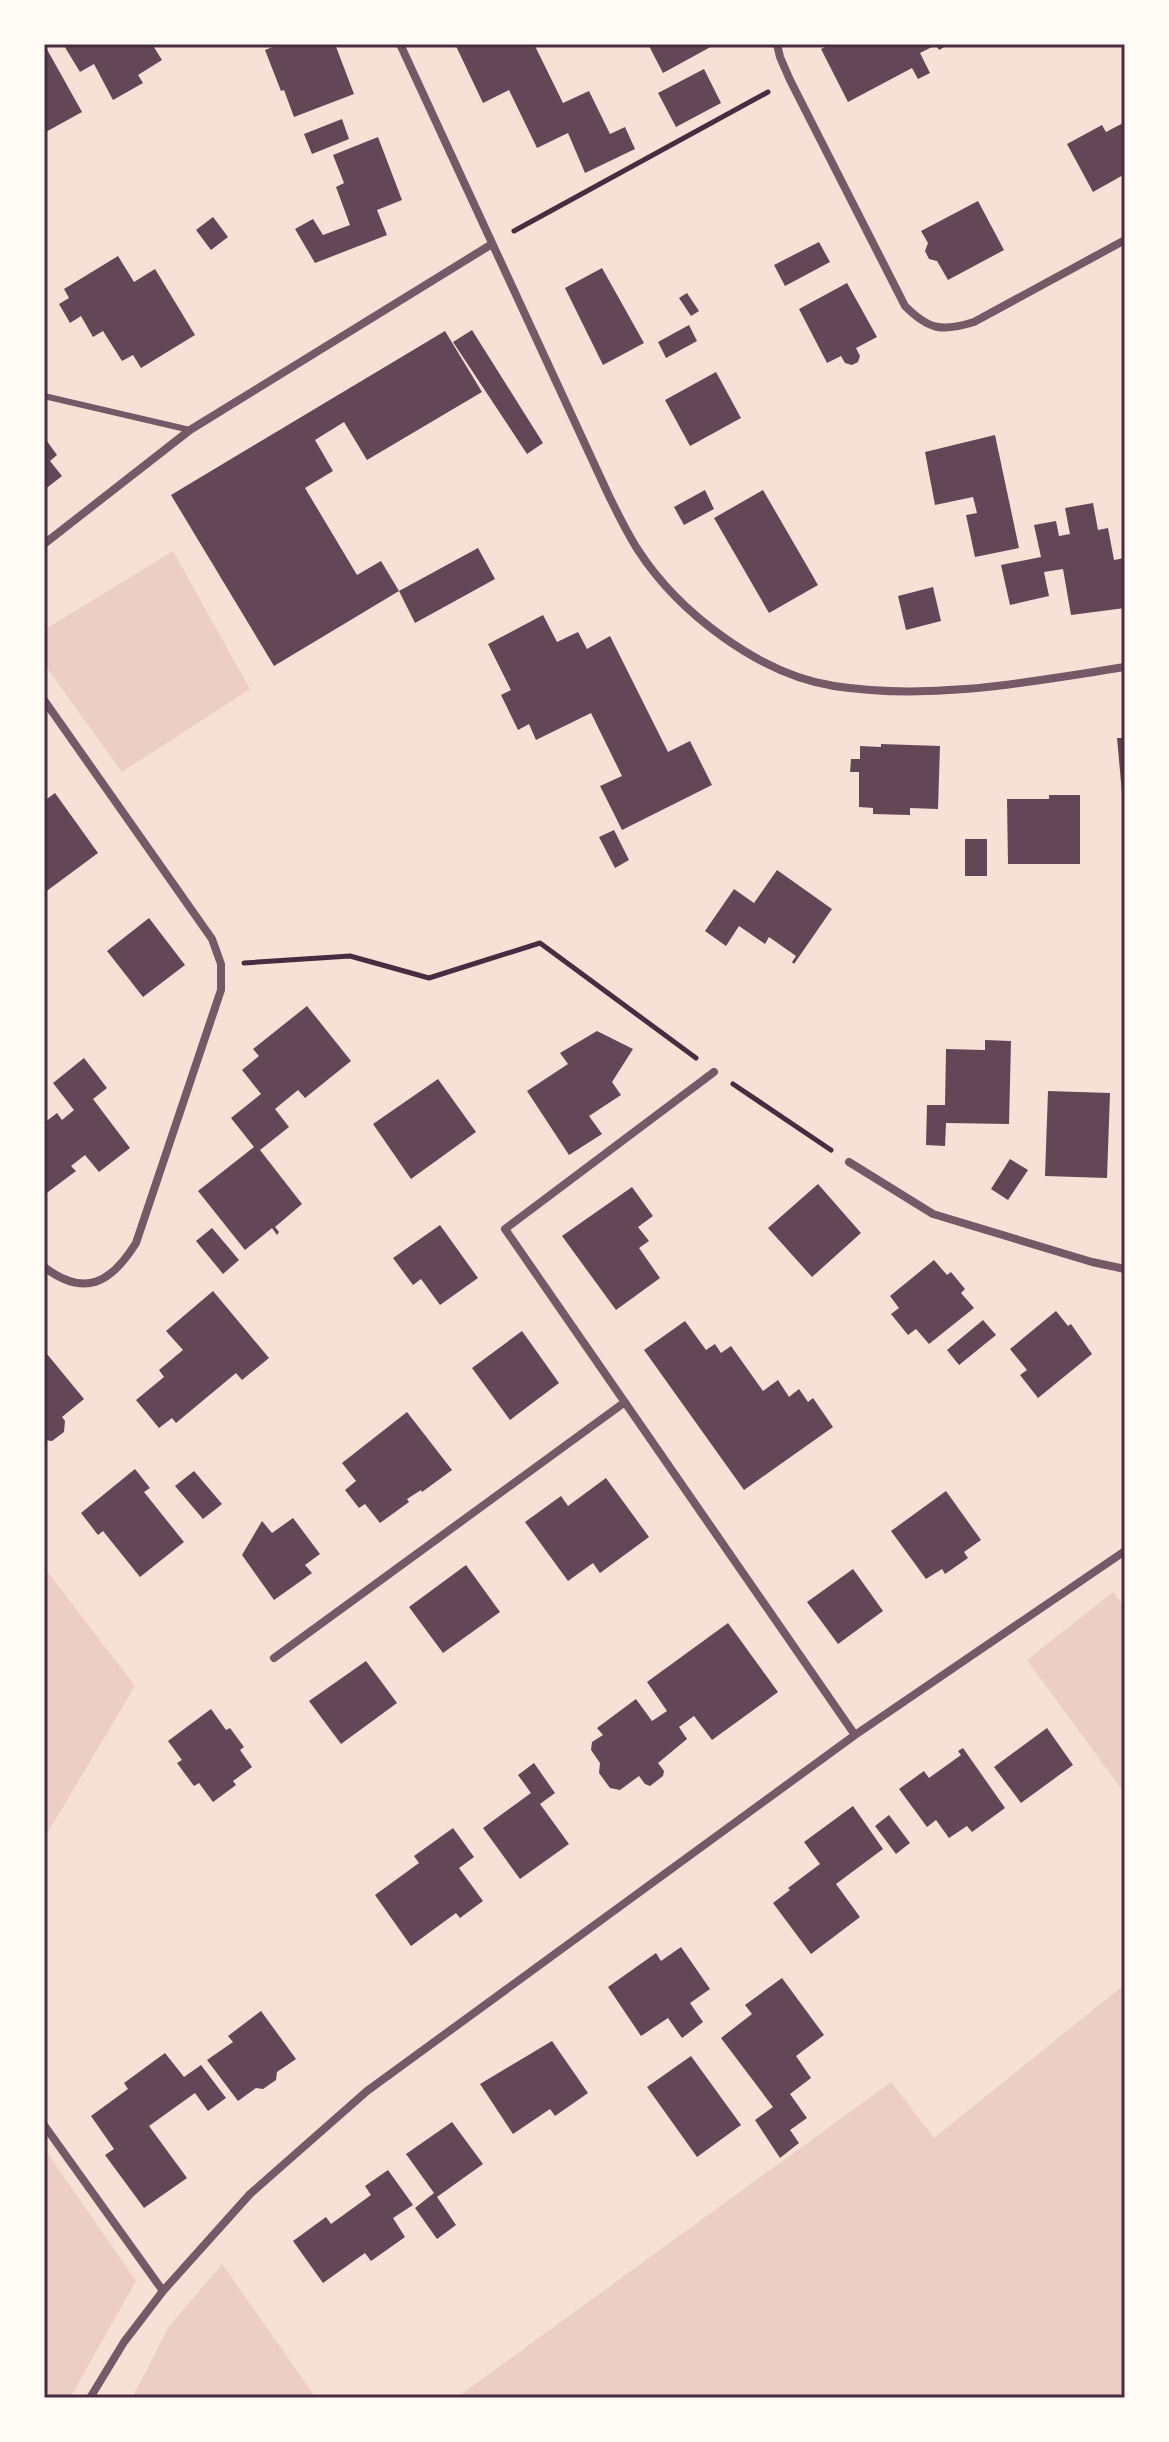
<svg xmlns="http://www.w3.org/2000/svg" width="1169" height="2442" font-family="'Roboto Condensed',sans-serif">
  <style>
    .green { fill: #ebcfc5 }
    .building { fill: #644757 }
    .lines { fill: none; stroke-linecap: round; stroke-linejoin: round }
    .path { stroke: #4a2c40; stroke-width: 5 }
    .service { stroke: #755966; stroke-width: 6 }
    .minor { stroke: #755966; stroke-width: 8 }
    .neatline { fill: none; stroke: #4a2c40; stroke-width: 3 }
  </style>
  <rect width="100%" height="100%" fill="#f7e1d7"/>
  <path class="green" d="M 173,551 L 250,689 L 122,772 L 44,664 L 44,630 Z
    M 44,1567 L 135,1686 L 44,1839 Z
    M 1113,1592 L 1125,1608 L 1125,1794 L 1027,1660 Z
    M 1125,1984 L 1125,2398 L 456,2398 L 891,2082 L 934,2138 Z
    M 44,2148 L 136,2281 L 70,2398 L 44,2398 Z
    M 222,2264 L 316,2398 L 132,2398 L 168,2328 Z"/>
  <path class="building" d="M 44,44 L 82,112 L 44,133 Z
    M 63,44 L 152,44 L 162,60 L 138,75 L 143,83 L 113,100 L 94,64 L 80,72 Z
    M 274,44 L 335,44 L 354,94 L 294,117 L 284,90 L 281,91 L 265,50 L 275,46 Z
    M 455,44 L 534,44 L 563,103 L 589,91 L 610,134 L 625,127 L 635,149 L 585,173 L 568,133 L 537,148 L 509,90 L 483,103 Z
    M 648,44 L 716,44 L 663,73 Z
    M 831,44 L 950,44 L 939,50 L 936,45 L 920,53 L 930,73 L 918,79 L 912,68 L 848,102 L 821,49 Z
    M 704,69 L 721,103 L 676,127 L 658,93 Z
    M 342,119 L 349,139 L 312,154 L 304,134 Z
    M 1125,122 L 1125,174 L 1093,192 L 1067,144 L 1102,125 L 1106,132 Z
    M 378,137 L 402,200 L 377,210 L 387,235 L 315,263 L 295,229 L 313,219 L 323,235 L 350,225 L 336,187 L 344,183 L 333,155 Z
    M 978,201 L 1004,250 L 948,280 L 937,261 L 929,259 L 925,251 L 928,243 L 921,231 Z
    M 213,217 L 228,237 L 211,250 L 196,230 Z
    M 819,242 L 830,262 L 785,286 L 774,265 Z
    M 118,256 L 134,282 L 155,269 L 195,335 L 141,368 L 133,355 L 122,361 L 103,331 L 93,337 L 81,316 L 70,323 L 59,304 L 69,298 L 64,289 Z
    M 602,268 L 644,343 L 603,365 L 565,288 Z
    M 847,283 L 877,337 L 856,348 L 860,356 L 858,362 L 852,365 L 845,363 L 841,356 L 827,363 L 799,309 Z
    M 687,293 L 699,311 L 691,316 L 679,298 Z
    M 689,325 L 697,341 L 666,358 L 658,342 Z
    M 472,330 L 543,443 L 527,454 L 453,342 Z
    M 445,331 L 482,392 L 367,460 L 344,422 L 315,440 L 333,471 L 305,488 L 357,575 L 381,561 L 399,591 L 478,548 L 495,579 L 415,623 L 399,591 L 274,666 L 171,495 Z
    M 716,372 L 741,418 L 690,446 L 665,400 Z
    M 995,435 L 1019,548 L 975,557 L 966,515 L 977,513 L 973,497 L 935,505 L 925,452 Z
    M 44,437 L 57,455 L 50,461 L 62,476 L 44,490 Z
    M 705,490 L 714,509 L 684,525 L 674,507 Z
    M 763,490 L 818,585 L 769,613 L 714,518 Z
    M 1093,503 L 1098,530 L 1108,528 L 1114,560 L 1125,558 L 1125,608 L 1071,615 L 1063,569 L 1044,572 L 1049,596 L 1010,605 L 1001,565 L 1041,557 L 1034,525 L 1056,521 L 1059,536 L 1070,534 L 1065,508 Z
    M 933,587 L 941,621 L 906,630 L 898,596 Z
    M 543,615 L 557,642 L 578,632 L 587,649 L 610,636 L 668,752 L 690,741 L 712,785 L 622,830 L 600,786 L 622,776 L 591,713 L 536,740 L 529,724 L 518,730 L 501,695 L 511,690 L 488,644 Z
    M 1117,738 L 1125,738 L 1125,804 L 1123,804 Z
    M 881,744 L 940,746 L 938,809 L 910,808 L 910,815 L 873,814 L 873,808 L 859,807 L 859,772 L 850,772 L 851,759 L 860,759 L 860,746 L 881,747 Z
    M 55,793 L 98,853 L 44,893 L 44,801 Z
    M 1049,795 L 1080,795 L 1080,864 L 1008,864 L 1007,799 L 1049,799 Z
    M 614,830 L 629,860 L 615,868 L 599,837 Z
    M 965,839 L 987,839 L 987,876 L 965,876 Z
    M 777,870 L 832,909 L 794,964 L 792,962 L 796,956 L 769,937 L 765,944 L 739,926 L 726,946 L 705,931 L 734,889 L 754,903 Z
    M 149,918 L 185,965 L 143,997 L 107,951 Z
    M 307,1006 L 351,1061 L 305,1098 L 298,1090 L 275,1109 L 289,1127 L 260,1150 L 302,1204 L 275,1227 L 279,1232 L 277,1235 L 272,1228 L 245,1250 L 198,1191 L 254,1147 L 231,1118 L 261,1094 L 242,1070 L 259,1056 L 253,1049 Z
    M 597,1031 L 633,1049 L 612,1082 L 621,1095 L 589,1116 L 602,1134 L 569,1155 L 527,1091 L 568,1064 L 560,1053 Z
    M 985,1040 L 1011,1041 L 1009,1124 L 946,1123 L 945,1146 L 926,1145 L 927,1105 L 945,1105 L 946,1049 L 985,1050 Z
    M 84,1058 L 107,1088 L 93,1099 L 130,1148 L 99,1172 L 85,1155 L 71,1166 L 76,1171 L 44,1195 L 44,1123 L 57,1113 L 62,1120 L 74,1110 L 53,1083 Z
    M 438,1079 L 476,1132 L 411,1179 L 373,1124 Z
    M 1048,1091 L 1110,1093 L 1107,1178 L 1045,1176 Z
    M 1010,1159 L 1028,1170 L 1008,1200 L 991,1189 Z
    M 818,1184 L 861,1233 L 812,1277 L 768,1228 Z
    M 632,1187 L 653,1216 L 638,1227 L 649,1241 L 639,1248 L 660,1278 L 616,1310 L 562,1236 Z
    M 440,1225 L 478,1278 L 440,1305 L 421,1279 L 413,1285 L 393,1258 Z
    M 212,1228 L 239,1260 L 223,1274 L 196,1241 Z
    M 934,1260 L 947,1275 L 951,1272 L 965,1289 L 961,1293 L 974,1308 L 929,1344 L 916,1329 L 908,1335 L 891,1314 L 899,1308 L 890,1296 Z
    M 213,1291 L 269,1358 L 242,1380 L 236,1373 L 176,1423 L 172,1418 L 159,1428 L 136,1400 L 164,1377 L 159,1370 L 183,1350 L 166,1331 Z
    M 1056,1311 L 1068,1326 L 1071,1324 L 1092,1354 L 1038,1398 L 1020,1375 L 1027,1370 L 1010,1349 Z
    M 983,1320 L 996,1335 L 959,1365 L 947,1350 Z
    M 685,1321 L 706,1350 L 715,1344 L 721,1353 L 731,1346 L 763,1391 L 778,1380 L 789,1397 L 799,1389 L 808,1402 L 813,1398 L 833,1427 L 744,1490 L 644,1350 Z
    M 522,1331 L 559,1383 L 510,1420 L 472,1368 Z
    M 47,1354 L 84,1399 L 62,1417 L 65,1421 L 64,1432 L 52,1441 L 44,1440 L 44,1356 Z
    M 407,1412 L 452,1470 L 422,1492 L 421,1490 L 407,1499 L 409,1502 L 380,1523 L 365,1504 L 359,1508 L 345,1490 L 356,1481 L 342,1463 Z
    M 135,1469 L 150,1488 L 144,1492 L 184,1542 L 140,1577 L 103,1531 L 98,1535 L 81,1513 Z
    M 194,1471 L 222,1504 L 203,1519 L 175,1486 Z
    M 606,1478 L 649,1537 L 600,1573 L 593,1563 L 568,1581 L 525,1522 L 561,1496 L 568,1506 Z
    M 946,1491 L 981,1540 L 964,1552 L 968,1558 L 945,1574 L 942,1569 L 926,1579 L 891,1531 Z
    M 293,1518 L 320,1554 L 305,1565 L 312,1573 L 274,1600 L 242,1555 L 262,1521 L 272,1533 Z
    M 466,1565 L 500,1612 L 443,1653 L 409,1607 Z
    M 853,1569 L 883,1611 L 838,1644 L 807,1602 Z
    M 728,1623 L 778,1692 L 712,1740 L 694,1716 L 679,1727 L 687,1739 L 658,1763 L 664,1771 L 663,1776 L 650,1786 L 645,1784 L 639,1776 L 620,1790 L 610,1788 L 599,1773 L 600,1763 L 591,1750 L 592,1742 L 603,1735 L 597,1728 L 636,1699 L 652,1721 L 667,1711 L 647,1682 Z
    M 366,1661 L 397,1703 L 341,1744 L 309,1701 Z
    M 211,1709 L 226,1730 L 230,1728 L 244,1747 L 240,1750 L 252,1767 L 233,1781 L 236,1785 L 213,1802 L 199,1783 L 194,1786 L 177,1763 L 182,1760 L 168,1741 Z
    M 1047,1728 L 1073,1765 L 1021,1803 L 994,1767 Z
    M 963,1748 L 1005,1808 L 972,1832 L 967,1826 L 949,1838 L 936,1820 L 927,1827 L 899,1789 L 924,1771 L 929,1778 L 961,1755 L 958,1751 Z
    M 534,1763 L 555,1793 L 540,1804 L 569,1844 L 520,1879 L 483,1828 L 531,1793 L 518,1775 Z
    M 853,1806 L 883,1849 L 836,1884 L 860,1917 L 811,1954 L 773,1903 L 790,1890 L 788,1888 L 820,1864 L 804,1842 Z
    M 889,1815 L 910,1843 L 896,1854 L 875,1826 Z
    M 453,1828 L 474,1857 L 459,1868 L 483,1901 L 460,1918 L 456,1913 L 411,1946 L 375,1895 L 419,1863 L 414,1856 Z
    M 681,1947 L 710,1989 L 690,2003 L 703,2022 L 682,2038 L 668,2018 L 641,2036 L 608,1987 L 656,1953 L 661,1961 Z
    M 782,1978 L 824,2035 L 796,2056 L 811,2078 L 790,2094 L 807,2118 L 790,2130 L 799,2143 L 780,2158 L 755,2120 L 773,2107 L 721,2038 L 752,2014 L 745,2005 Z
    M 261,2011 L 296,2059 L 277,2072 L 276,2080 L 263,2089 L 256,2088 L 238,2101 L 207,2060 L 233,2042 L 228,2036 Z
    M 552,2041 L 588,2093 L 555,2116 L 550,2109 L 513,2134 L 480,2084 Z
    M 165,2053 L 184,2077 L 201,2065 L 226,2098 L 208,2111 L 195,2093 L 149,2126 L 187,2178 L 144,2208 L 105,2155 L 114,2149 L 91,2116 L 128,2089 L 124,2083 Z
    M 691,2056 L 741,2125 L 697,2157 L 647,2087 Z
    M 452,2122 L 483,2164 L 437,2197 L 456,2225 L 437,2239 L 415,2208 L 434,2193 L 406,2154 Z
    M 388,2170 L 413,2205 L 393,2218 L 405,2237 L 371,2261 L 365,2253 L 323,2283 L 293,2241 L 326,2217 L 331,2224 L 371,2195 L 365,2186 Z"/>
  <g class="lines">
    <path class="path" d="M 514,231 L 768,92
      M 244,963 L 350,956 L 429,978 L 540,943 L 696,1058
      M 733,1084 L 831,1150"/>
    <path class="service" d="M 44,396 L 190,430"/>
    <path class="minor" d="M 400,44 L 609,496 C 618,514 627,533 638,550 C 679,613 759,674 834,686 C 931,701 1029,682 1125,667
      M 777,44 L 780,57 L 790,80 L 905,306 C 929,330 942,332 974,322 L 1125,240
      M 44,544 L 190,430 L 492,244
      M 44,700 L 212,939 L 221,964 L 221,990 L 136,1243 C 111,1283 85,1298 44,1267
      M 714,1072 L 505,1229 L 855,1735
      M 849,1162 L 933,1214 L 1092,1262 L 1125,1269
      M 274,1658 L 625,1402
      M 44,2125 L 163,2291
      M 90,2398 L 124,2342 L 163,2291 L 250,2194 L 367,2091 L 855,1735 L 1125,1551"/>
  </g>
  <rect width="1169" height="2442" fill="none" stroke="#fffaf5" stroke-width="92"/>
  <rect x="46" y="46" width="1077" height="2350" class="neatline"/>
</svg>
